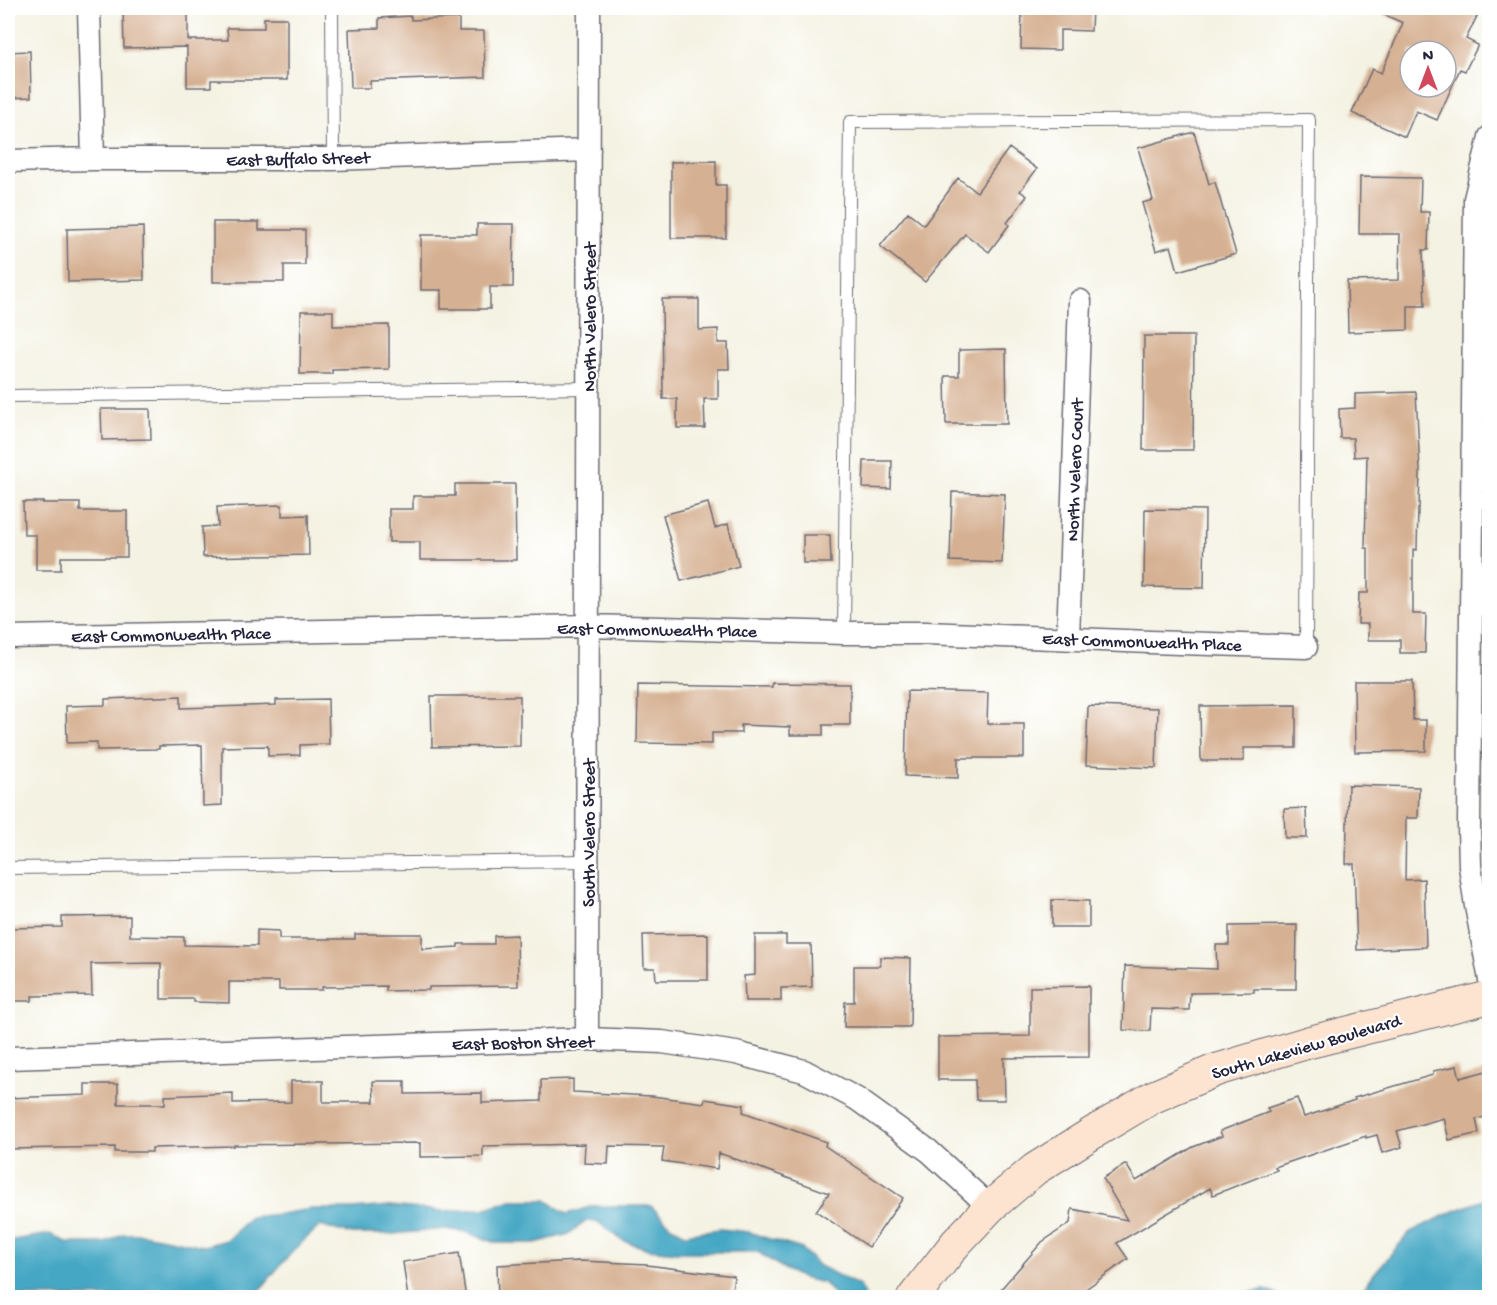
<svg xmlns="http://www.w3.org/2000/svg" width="1497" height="1305" font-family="'Gochi Hand',sans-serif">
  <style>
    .water { fill: #44a7c4; stroke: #336480; stroke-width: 1.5 }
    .building { fill: #d6b092; fill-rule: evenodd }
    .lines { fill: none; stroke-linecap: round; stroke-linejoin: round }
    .lane-casing { stroke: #6c6b75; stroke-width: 14 }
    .street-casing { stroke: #6c6b75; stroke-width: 25 }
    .secondary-casing { stroke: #6c6b75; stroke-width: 34 }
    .lane { stroke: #fff; stroke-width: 12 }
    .street { stroke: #fff; stroke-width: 22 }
    .secondary { stroke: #fde4d1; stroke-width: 32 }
    .labels { text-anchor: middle; stroke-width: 4.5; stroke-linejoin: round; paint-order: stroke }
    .street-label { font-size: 18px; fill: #22223b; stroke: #fff }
  </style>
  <rect width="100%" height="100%" fill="#fff"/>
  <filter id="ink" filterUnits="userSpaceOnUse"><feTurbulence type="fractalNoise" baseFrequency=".0167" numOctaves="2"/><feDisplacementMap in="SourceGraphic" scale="12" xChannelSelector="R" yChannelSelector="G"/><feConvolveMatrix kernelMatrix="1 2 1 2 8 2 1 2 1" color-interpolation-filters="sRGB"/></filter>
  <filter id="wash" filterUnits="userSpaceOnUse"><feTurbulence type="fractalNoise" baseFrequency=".008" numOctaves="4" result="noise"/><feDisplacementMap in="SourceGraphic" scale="24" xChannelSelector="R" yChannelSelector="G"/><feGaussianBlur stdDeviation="1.35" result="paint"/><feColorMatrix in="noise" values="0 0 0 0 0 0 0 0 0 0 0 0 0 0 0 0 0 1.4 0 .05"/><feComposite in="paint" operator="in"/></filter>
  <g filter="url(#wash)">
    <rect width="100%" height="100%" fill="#f4f2e2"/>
    <path class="water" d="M 1489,1198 L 1489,1297 L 1358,1297 L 1373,1275 L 1410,1232 L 1454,1211 Z
      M 512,1200 L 546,1200 L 567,1214 L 593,1206 L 651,1206 L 671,1226 L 685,1234 L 720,1229 L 749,1232 L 772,1240 L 802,1249 L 819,1266 L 860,1286 L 866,1297 L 836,1297 L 824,1283 L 802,1278 L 784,1269 L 758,1252 L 677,1252 L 648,1249 L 622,1240 L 599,1223 L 587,1220 L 569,1234 L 535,1243 L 497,1243 L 465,1232 L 445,1229 L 393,1234 L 352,1234 L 320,1226 C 295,1247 274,1271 255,1297 L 16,1297 L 8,1285 L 8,1237 L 13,1240 L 50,1234 L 68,1243 L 105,1243 L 123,1234 L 143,1234 L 204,1246 L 227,1240 L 250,1217 L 280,1214 L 311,1209 L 352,1209 L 390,1206 L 442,1211 L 483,1209 Z
      M 1265,1290 L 1283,1297 L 1226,1297 L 1231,1295 Z"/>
    <g id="blocks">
      <path class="building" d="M 123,8 L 188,8 L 188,40 L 228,40 L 227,28 L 264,28 L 264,18 L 287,18 L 287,80 L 211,80 L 211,87 L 187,87 L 187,47 L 124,48 Z
        M 1022,8 L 1092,8 L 1091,31 L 1060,30 L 1060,50 L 1021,49 Z
        M 1369,8 L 1481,8 L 1466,39 L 1478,45 L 1465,71 L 1460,69 L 1437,120 L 1416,111 L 1405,137 L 1352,113 L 1372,69 L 1381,73 L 1403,23 ZM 1410,51 L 1446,51 L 1446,87 L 1410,87 Z
        M 411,16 L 411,20 L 459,18 L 459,31 L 484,31 L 485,77 L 370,81 L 370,88 L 351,88 L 349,29 L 379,28 L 379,18 Z
        M 30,51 L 31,97 L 8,98 L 8,52 Z
        M 1194,132 L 1209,184 L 1215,182 L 1236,254 L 1178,271 L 1171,246 L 1156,251 L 1142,203 L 1153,200 L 1138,148 Z
        M 1009,148 L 1037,169 L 1020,191 L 1027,196 L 1007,223 L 1009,225 L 989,252 L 965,234 L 925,282 L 880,246 L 908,212 L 924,225 L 958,178 L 977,192 Z
        M 716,161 L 716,185 L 726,185 L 726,238 L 671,238 L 671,162 Z
        M 1360,177 L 1421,178 L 1420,212 L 1429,212 L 1428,250 L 1423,250 L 1425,306 L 1408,306 L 1408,330 L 1348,332 L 1347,281 L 1399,280 L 1400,234 L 1359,234 Z
        M 213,222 L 259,222 L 259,230 L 305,230 L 305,265 L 284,265 L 284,282 L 213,282 Z
        M 477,224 L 514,224 L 513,287 L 490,287 L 490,309 L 441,309 L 441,290 L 421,290 L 421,235 L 477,235 Z
        M 143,227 L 144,280 L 68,282 L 67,229 Z
        M 662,299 L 699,299 L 699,330 L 718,329 L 718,343 L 728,343 L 729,369 L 718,369 L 718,399 L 704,399 L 705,428 L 677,428 L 677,399 L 663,399 Z
        M 301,311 L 333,311 L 333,326 L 389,325 L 389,369 L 332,370 L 332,374 L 300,374 Z
        M 1144,336 L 1194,336 L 1193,450 L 1143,450 Z
        M 1006,349 L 1007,424 L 946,424 L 945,376 L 959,376 L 959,350 Z
        M 1416,392 L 1420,471 L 1419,509 L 1418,509 L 1417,550 L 1413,549 L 1413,614 L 1426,614 L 1425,653 L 1400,653 L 1400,640 L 1368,640 L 1368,624 L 1358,624 L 1359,593 L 1368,593 L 1368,548 L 1365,548 L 1367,456 L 1354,457 L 1353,438 L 1340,438 L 1339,409 L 1355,408 L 1355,394 Z
        M 101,409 L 150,409 L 151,439 L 102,440 Z
        M 864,461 L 892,461 L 891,489 L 863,488 Z
        M 455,484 L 515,484 L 516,560 L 420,560 L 420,542 L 389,542 L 389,509 L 413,509 L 413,496 L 455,496 Z
        M 952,492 L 1005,494 L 1002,563 L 950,561 Z
        M 23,502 L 43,502 L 43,503 L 80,503 L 80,511 L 127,511 L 127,557 L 61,557 L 61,570 L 36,570 L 36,535 L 24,535 Z
        M 708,503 L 715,528 L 728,524 L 739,566 L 681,581 L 663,515 Z
        M 282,505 L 282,516 L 308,515 L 309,555 L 203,557 L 202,527 L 218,526 L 217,507 Z
        M 1145,509 L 1205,510 L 1204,588 L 1144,587 Z
        M 803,535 L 830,535 L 831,563 L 803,563 Z
        M 1354,681 L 1412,681 L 1413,720 L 1426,720 L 1426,751 L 1355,752 Z
        M 772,683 L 850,684 L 850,725 L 823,725 L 823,735 L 790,735 L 790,727 L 741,725 L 741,733 L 712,733 L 712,744 L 637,743 L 638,685 L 772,687 Z
        M 907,691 L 988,693 L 987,724 L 1024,724 L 1024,758 L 958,758 L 958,778 L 905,776 Z
        M 181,696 L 181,708 L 276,705 L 276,700 L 328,699 L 329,744 L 300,745 L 300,755 L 268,756 L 268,746 L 222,747 L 222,805 L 203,806 L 202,745 L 159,746 L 159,749 L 97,750 L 97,742 L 67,743 L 66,706 L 105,705 L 105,699 Z
        M 431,696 L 520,696 L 520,746 L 432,747 Z
        M 1296,705 L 1296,748 L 1244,748 L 1244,761 L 1201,761 L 1200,706 Z
        M 1088,706 L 1158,708 L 1156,768 L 1086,765 Z
        M 1348,785 L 1419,787 L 1418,818 L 1406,818 L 1405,880 L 1424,879 L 1426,947 L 1357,950 L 1354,864 L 1346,864 Z
        M 1306,808 L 1307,838 L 1285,838 L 1284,809 Z
        M 1052,900 L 1089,901 L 1089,927 L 1052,927 Z
        M 130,916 L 130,936 L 184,937 L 184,945 L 257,946 L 257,930 L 279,931 L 279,939 L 355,939 L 355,934 L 422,934 L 422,949 L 458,947 L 458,944 L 494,944 L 494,936 L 517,935 L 518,986 L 429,987 L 429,990 L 386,991 L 386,986 L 322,987 L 322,990 L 279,990 L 279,982 L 229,982 L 229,1003 L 194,1002 L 194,999 L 161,999 L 161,963 L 91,964 L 92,995 L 32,996 L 32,1001 L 8,1001 L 8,928 L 62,927 L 62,917 Z
        M 1297,925 L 1296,989 L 1254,989 L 1254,992 L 1190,993 L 1189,1010 L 1151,1009 L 1150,1031 L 1123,1030 L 1125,966 L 1217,969 L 1216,945 L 1229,945 L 1229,926 Z
        M 708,934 L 708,980 L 656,980 L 655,968 L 644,968 L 643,935 Z
        M 755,935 L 786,935 L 786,944 L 811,944 L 812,987 L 781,988 L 781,1001 L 745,1001 L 744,976 L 755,975 Z
        M 880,957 L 911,958 L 910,1027 L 844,1027 L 845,1002 L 854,1002 L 854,966 L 880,966 Z
        M 1089,986 L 1089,1057 L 1004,1058 L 1005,1100 L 976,1100 L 975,1080 L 938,1080 L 938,1037 L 1030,1036 L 1030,987 Z
        M 1457,1066 L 1460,1078 L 1490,1070 L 1490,1116 L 1476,1119 L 1479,1133 L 1449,1140 L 1444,1118 L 1397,1131 L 1402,1147 L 1382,1153 L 1377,1135 L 1366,1138 L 1366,1136 L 1275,1167 L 1277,1170 L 1213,1195 L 1210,1188 L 1117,1243 L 1128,1259 L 1073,1298 L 993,1298 L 1042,1242 L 1070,1223 L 1072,1209 L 1127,1220 L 1103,1178 L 1126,1164 L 1136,1181 L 1193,1147 L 1222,1136 L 1220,1131 L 1269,1112 L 1267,1108 L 1297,1098 L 1304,1117 L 1355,1100 L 1354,1098 L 1433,1075 L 1433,1071 Z
        M 573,1079 L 573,1092 L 652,1096 L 704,1103 L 705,1099 L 744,1105 L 743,1112 L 826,1142 L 825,1146 L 903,1198 L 869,1247 L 816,1211 L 829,1193 L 719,1153 L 717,1169 L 662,1161 L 664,1147 L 609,1146 L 608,1164 L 584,1163 L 585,1144 L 483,1146 L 483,1156 L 420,1157 L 420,1143 L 234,1145 L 234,1146 L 152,1148 L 152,1152 L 115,1152 L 115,1147 L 8,1149 L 8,1098 L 85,1095 L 85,1084 L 118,1084 L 118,1104 L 165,1104 L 165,1096 L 233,1093 L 233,1103 L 291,1102 L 291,1081 L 323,1081 L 323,1102 L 374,1102 L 373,1081 L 405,1081 L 405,1094 L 482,1093 L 482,1103 L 541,1101 L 541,1080 Z
        M 459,1253 L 466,1298 L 408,1298 L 403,1262 Z
        M 580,1261 L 647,1264 L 647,1265 L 734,1276 L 731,1298 L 498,1298 L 497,1265 Z"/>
    </g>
  </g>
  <g filter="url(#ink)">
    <use href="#blocks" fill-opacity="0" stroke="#6c6b75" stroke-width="1.5"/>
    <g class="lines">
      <g class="lane-casing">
        <path id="lane" d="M 332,8 L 333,159
          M 8,396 L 589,388
          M 844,633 L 850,122 L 1309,120 L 1306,647
          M 8,868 L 588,861"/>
      </g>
      <g class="street-casing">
        <path id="street" d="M 89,8 L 93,159
          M 1490,137 L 1475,199 L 1469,826 L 1470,866 L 1476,906 L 1490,980
          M 8,161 L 93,159 L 333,159 L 589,150
          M 8,637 L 589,626 L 844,633 L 926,633 L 1150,642 L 1306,647
          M 1068,638 L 1080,301
          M 587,1039 L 589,8
          M 8,1058 L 587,1039 L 662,1042 L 736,1053 L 804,1071 L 857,1099 L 929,1151 L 990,1207"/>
      </g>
      <g class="secondary-casing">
        <path id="secondary" d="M 913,1298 L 956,1243 L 990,1207 L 1035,1169 L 1091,1134 L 1153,1097 L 1216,1070 L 1266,1055 L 1310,1042 L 1490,997"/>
      </g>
      <use href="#lane" class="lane"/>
      <use href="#street" class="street"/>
      <use href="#secondary" class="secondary"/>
    </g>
  </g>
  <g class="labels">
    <g class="street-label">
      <text transform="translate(298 158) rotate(-1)" y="6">East Buffalo Street</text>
      <text transform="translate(589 317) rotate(-90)" y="6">North Velero Street</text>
      <text transform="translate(1074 470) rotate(-88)" y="6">North Velero Court</text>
      <text transform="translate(657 629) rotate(1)" y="6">East Commonwealth Place</text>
      <text transform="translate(171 634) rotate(-1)" y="6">East Commonwealth Place</text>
      <text transform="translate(1142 641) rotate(2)" y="6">East Commonwealth Place</text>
      <text transform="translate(588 833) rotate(-90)" y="6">South Velero Street</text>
      <text transform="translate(523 1042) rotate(-1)" y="6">East Boston Street</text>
      <text transform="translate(1306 1046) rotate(-16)" y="6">South Lakeview Boulevard</text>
    </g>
  </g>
  <rect width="1497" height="1305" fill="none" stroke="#fff" stroke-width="30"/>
  <g transform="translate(1428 69)"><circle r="28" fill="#ffffff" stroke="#a7a7b1" stroke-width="1.5"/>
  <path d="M0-4.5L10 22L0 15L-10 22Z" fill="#d1495b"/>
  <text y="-9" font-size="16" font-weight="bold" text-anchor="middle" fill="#22223b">N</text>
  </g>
</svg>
